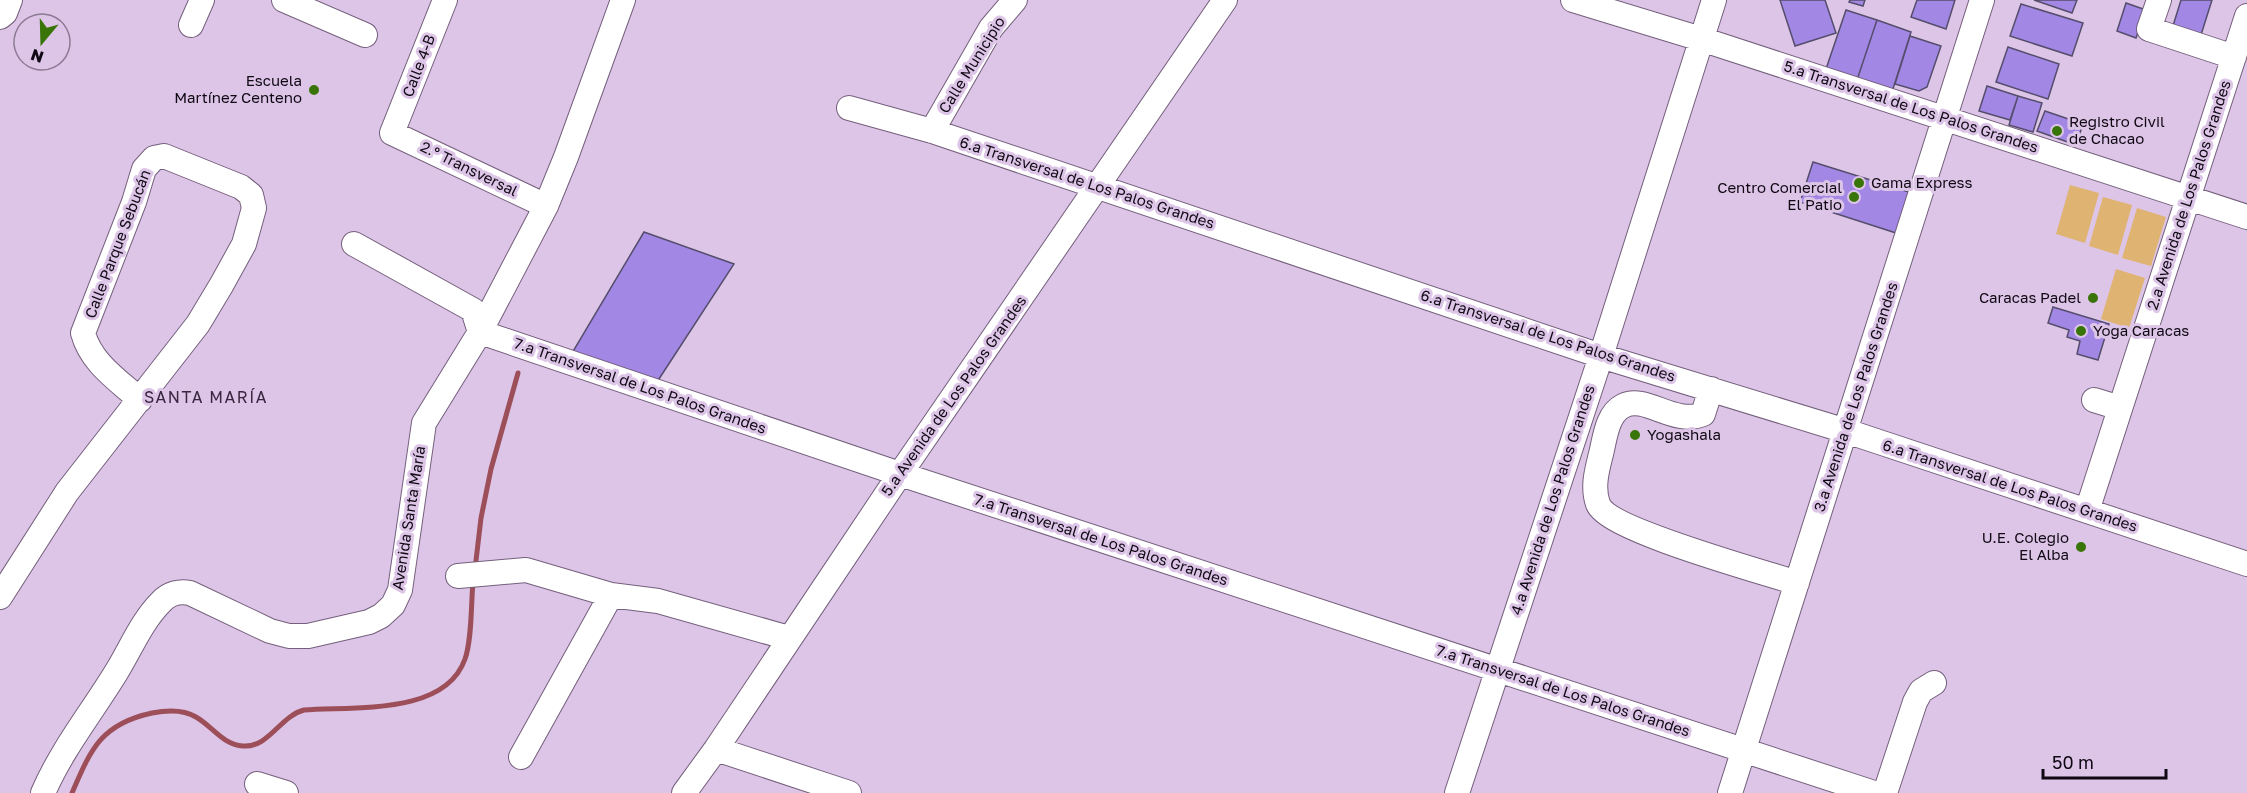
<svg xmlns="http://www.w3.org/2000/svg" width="2247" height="793" font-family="'Golos Text',sans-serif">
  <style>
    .green { fill: #dfb372 }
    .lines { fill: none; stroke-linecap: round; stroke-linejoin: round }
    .stream { stroke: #9d4f59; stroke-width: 5 }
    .building { fill: #a287e5; stroke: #554d6c; stroke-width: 1.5 }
    .minor-casing { stroke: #745f7c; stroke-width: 26 }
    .minor { stroke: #fff; stroke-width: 24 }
    .poi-dot { fill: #397409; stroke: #ddc5e7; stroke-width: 2 }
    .labels { text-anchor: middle; stroke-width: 6; stroke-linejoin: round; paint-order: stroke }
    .street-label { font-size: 15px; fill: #100914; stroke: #ddc5e7 }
    .poi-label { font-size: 15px; fill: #100914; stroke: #ddc5e7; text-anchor: end }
    .neighbourhood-label { font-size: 16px; letter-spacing: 1.5px; fill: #392640; stroke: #ddc5e7 }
  </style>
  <rect width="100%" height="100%" fill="#ddc5e7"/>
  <path class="green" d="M 2070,185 L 2099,193 L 2085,243 L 2056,234 Z
    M 2103,197 L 2132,205 L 2118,255 L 2089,246 Z
    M 2137,208 L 2166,217 L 2151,266 L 2122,258 Z
    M 2116,269 L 2145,278 L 2129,328 L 2101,319 Z"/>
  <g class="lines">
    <path class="stream" d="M 475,569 L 481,518 L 491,469 L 518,373
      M 72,793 C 91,749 101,724 152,713 C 167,710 183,709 196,717 C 212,726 223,745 243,746 C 269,748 280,716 304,710 C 353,706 445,716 465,659 C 472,640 471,603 473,582"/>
  </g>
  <path class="building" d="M 1780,0 L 1825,0 L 1836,33 L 1795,46 Z
    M 1850,0 L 1865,0 L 1863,6 L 1849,2 Z
    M 1917,0 L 1955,0 L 1946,29 L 1911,17 Z
    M 2034,0 L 2077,0 L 2072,13 Z
    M 2181,0 L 2212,0 L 2200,38 L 2172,29 Z
    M 2126,3 L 2146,10 L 2136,38 L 2117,31 Z
    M 2021,4 L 2083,23 L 2072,56 L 2010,36 Z
    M 1846,10 L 1877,20 L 1857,80 L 1826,69 Z
    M 1877,20 L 1911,32 L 1892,92 L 1857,80 Z
    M 1910,36 L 1941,46 L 1927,87 L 1919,91 L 1895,84 Z
    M 2008,47 L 2059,64 L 2048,99 L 1996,82 Z
    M 1987,86 L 2018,96 L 2010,120 L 1979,111 Z
    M 2018,96 L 2042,103 L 2033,132 L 2009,125 Z
    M 2045,111 L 2083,124 L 2076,145 L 2037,131 Z
    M 1813,162 L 1909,192 L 1896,233 L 1800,202 Z
    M 644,232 L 734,264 L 657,382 L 572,353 Z
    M 2053,307 L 2109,324 L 2098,360 L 2077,354 L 2080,341 L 2067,337 L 2069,330 L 2048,323 Z"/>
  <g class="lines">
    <g class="minor-casing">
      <path id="minor" d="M 284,0 L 365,35
        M 445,0 L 392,133 L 546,206
        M 1573,0 L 1701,39 L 2247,217
        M 2159,0 L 2149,29 L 2234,57
        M 0,17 L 5,13 L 10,0
        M 191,25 L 202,0
        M 849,108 L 932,131 L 1601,356 L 1846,431 L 2247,564
        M 932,131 L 991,28 L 1015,0
        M 354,244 L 473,310 L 480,332 L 900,474 L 1874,793
        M 1711,389 L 1703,414 C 1673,426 1646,394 1623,406 C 1607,414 1605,438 1601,454 C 1597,470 1592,487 1598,504 C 1608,530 1764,572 1797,583
        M 2094,400 L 2120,408
        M 2087,511 L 2247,16
        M 458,576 L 526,570 L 611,595 L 658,601 L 789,638
        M 0,597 L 67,492 L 198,324 L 222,284 L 244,244 L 254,208 L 251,195 L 241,187 L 164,156 L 154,158 L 144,169 L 134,202 L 83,333 C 91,363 118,380 140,400
        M 716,749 L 849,793
        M 521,757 L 611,595
        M 257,784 L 286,793
        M 43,793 C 62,749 92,712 117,671 C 131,648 142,621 161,602 C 169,593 180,591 190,593 L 270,631 L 289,636 L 308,636 L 369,622 L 381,616 L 393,605 L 400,590 L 424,423 L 480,332 L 546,206 L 566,157 L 623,0
        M 684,793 L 716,749 L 900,474 L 1225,0
        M 1457,793 L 1601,356 L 1714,0
        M 1730,793 L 1982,0
        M 1885,793 L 1915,702 L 1921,691 L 1934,683"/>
    </g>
    <use href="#minor" class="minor"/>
  </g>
  <g class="poi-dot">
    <circle cx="314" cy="90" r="6"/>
    <circle cx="2057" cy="131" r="6"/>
    <circle cx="1859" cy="183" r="6"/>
    <circle cx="1854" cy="197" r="6"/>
    <circle cx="2093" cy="298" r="6"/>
    <circle cx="2081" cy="331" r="6"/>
    <circle cx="1635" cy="435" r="6"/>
    <circle cx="2081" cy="547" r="6"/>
  </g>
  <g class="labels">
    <g class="street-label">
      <text transform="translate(972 65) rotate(-58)" y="5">Calle Municipio</text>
      <text transform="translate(419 66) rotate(-69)" y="5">Calle 4-B</text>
      <text transform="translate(1911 107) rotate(18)" y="5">5.ª Transversal de Los Palos Grandes</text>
      <text transform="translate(469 169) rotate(26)" y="5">2.° Transversal</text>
      <text transform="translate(1087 183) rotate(18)" y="5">6.ª Transversal de Los Palos Grandes</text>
      <text transform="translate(2189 195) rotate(-72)" y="5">2.ª Avenida de Los Palos Grandes</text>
      <text transform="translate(118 244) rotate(-69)" y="5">Calle Parque Sebucán</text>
      <text transform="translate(1548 336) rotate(18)" y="5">6.ª Transversal de Los Palos Grandes</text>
      <text transform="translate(640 386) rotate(19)" y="5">7.ª Transversal de Los Palos Grandes</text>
      <text transform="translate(954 396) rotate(-55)" y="5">5.ª Avenida de Los Palos Grandes</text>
      <text transform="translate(1856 397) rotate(-72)" y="5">3.ª Avenida de Los Palos Grandes</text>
      <text transform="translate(2010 486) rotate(18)" y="5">6.ª Transversal de Los Palos Grandes</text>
      <text transform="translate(1553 500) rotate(-72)" y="5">4.ª Avenida de Los Palos Grandes</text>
      <text transform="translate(409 518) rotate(-81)" y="5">Avenida Santa María</text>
      <text transform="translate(1101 540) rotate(18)" y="5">7.ª Transversal de Los Palos Grandes</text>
      <text transform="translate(1563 691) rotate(18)" y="5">7.ª Transversal de Los Palos Grandes</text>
    </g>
    <g class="poi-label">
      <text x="302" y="86">Escuela<tspan x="302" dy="17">Martínez Centeno</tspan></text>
      <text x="2069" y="127" text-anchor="start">Registro Civil<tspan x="2069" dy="17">de Chacao</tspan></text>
      <text x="1871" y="188" text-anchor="start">Gama Express</text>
      <text x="1842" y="193">Centro Comercial<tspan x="1842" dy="17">El Patio</tspan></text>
      <text x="2081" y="303">Caracas Padel</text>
      <text x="2093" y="336" text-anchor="start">Yoga Caracas</text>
      <text x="1647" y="440" text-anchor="start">Yogashala</text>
      <text x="2069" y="543">U.E. Colegio<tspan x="2069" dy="17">El Alba</tspan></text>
    </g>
    <g class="neighbourhood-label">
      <text x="206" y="403">SANTA MARÍA</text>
    </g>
  </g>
  <g transform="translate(42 42) rotate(199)"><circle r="28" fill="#ddc5e7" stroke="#8b7a93" stroke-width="1.5"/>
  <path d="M0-4.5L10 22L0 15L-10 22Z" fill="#397409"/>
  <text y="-9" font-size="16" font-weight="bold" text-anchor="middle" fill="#100914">N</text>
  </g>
  <path d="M2043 769v9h123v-9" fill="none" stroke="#100914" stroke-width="3"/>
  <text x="2052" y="769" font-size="18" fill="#100914" stroke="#ddc5e7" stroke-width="4.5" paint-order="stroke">50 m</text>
</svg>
